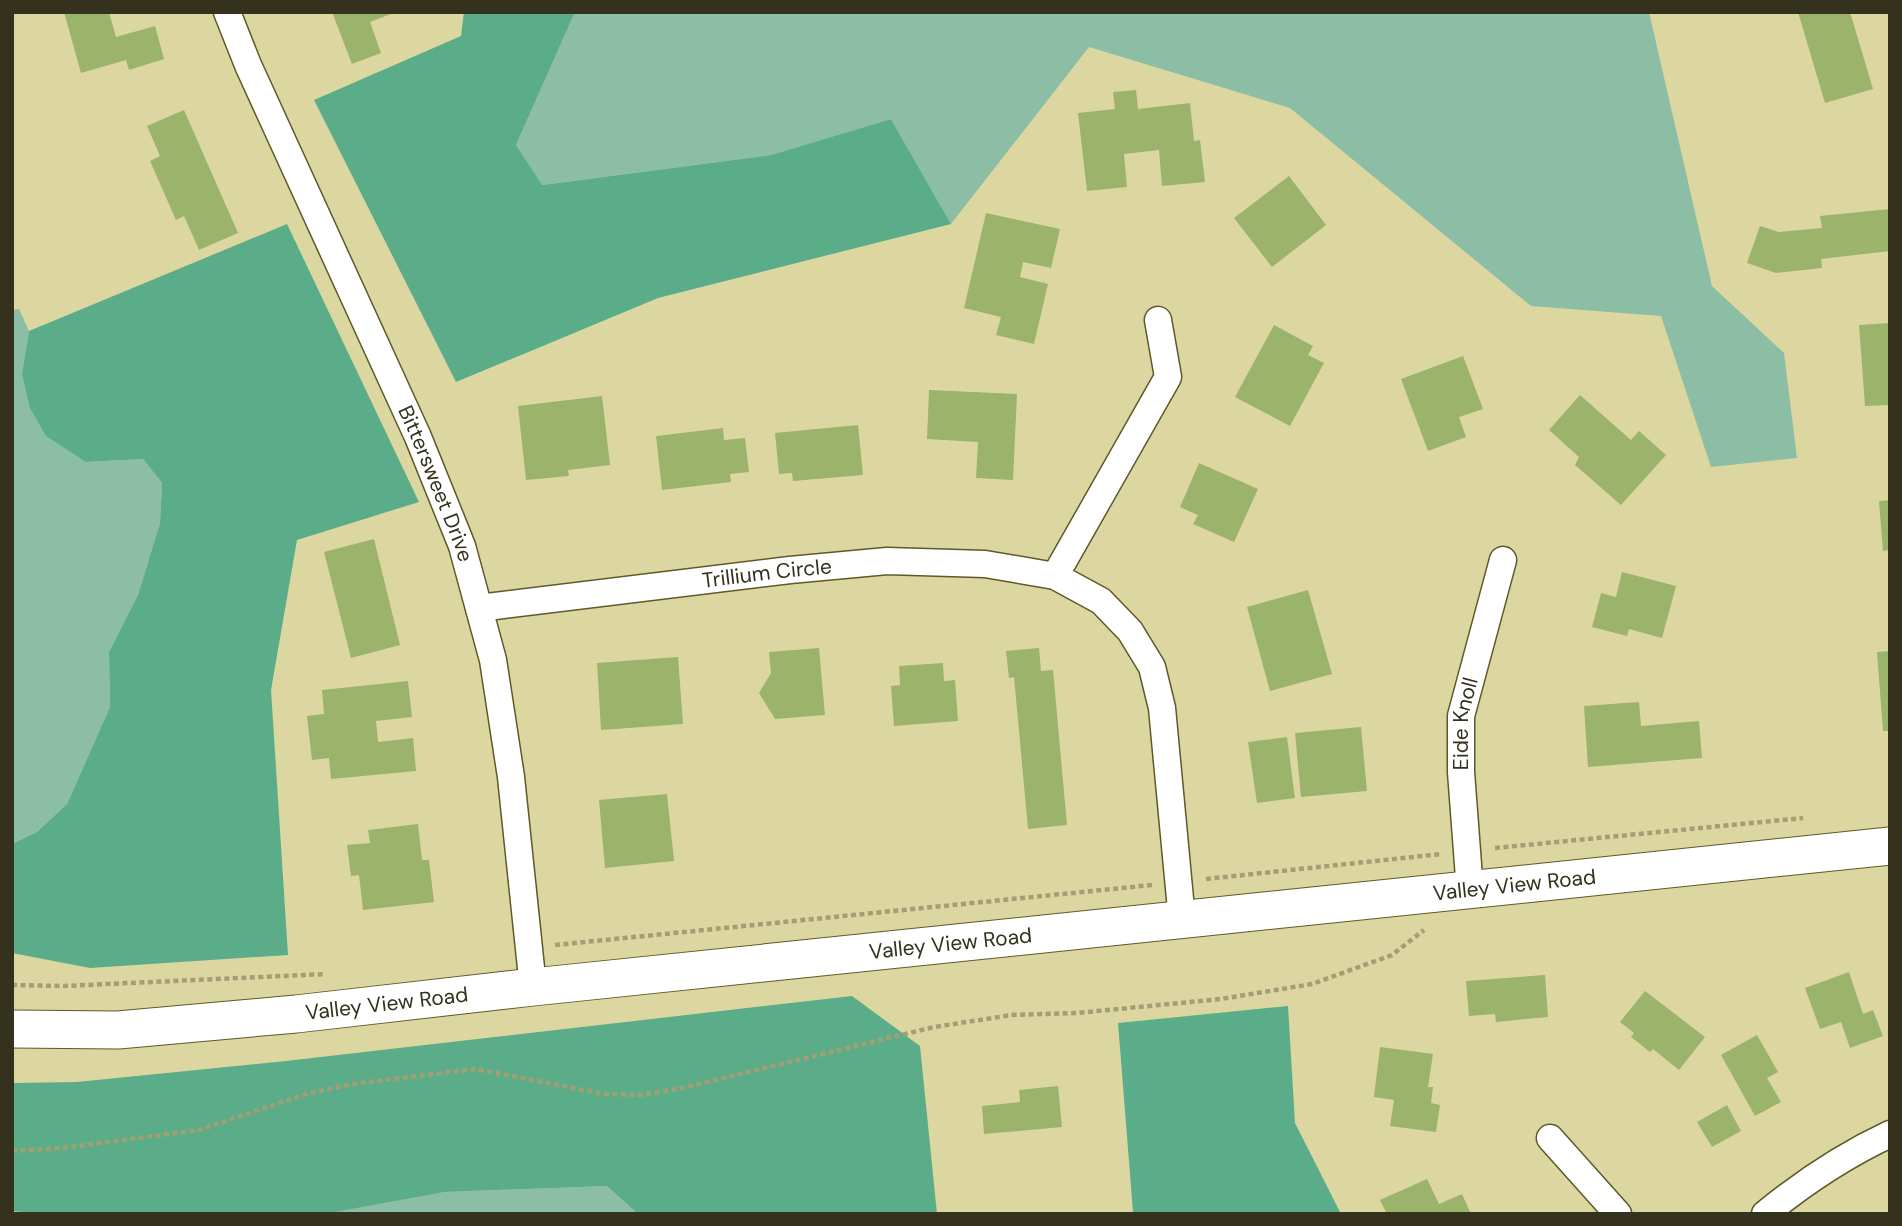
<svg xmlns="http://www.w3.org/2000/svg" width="1902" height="1226" font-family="'DM Sans',sans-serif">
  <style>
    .green { fill: #8cbea5 }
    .forest { fill: #5aad88 }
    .building { fill: #9cb36c }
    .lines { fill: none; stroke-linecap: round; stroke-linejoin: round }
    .minor-casing { stroke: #5e5927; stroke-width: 29 }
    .secondary-casing { stroke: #5e5927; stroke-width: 39 }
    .path { stroke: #a39f74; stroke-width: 4.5; stroke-dasharray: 5 3.5; stroke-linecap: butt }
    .minor { stroke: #fff; stroke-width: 26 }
    .secondary { stroke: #fff; stroke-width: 37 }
    .labels { text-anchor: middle; stroke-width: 5; stroke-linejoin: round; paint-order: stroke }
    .street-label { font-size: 21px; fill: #34311c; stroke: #e9e4ae }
  </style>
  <rect width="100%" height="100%" fill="#dcd7a1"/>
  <path class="green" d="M 575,12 L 1649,12 L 1712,286 L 1784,353 L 1797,458 L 1711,467 L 1661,316 L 1531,306 L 1290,108 L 1089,47 L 951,224 L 891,119 L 771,155 L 541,185 L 516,145 Z
    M 19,309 L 29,331 L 22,374 L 86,462 L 143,459 L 162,483 L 160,523 L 138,595 L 109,652 L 110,707 L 67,804 L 37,832 L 12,844 L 12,310 Z
    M 607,1186 L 638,1214 L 325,1214 L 445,1192 Z"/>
  <path class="forest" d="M 464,12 L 575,12 L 516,145 L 542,185 L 771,155 L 891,119 L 951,224 L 658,298 L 456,382 L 314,100 L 461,36 Z
    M 287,224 L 419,502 L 297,540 L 271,690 L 288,955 L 90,968 L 12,953 L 12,844 L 37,832 L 67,804 L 110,707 L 109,652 L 138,595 L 160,523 L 162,483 L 143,459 L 86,462 L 46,436 L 30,408 L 22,374 L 29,331 Z
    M 852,996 L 920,1046 L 937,1214 L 638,1214 L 607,1186 L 445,1192 L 325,1214 L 44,1214 L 12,1211 L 12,1083 L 77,1082 L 286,1061 Z
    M 1288,1006 L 1295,1123 L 1341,1214 L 1121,1214 L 1133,1212 L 1118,1023 Z"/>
  <path class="building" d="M 64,12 L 109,12 L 116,37 L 155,26 L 164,59 L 129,70 L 126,60 L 81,73 Z
    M 332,12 L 396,12 L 370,22 L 381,53 L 352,64 Z
    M 1798,12 L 1850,12 L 1873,89 L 1825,103 Z
    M 1136,90 L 1138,109 L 1190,103 L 1194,141 L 1200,140 L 1205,182 L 1162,186 L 1159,150 L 1124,154 L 1127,187 L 1087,191 L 1078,113 L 1115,109 L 1113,92 Z
    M 184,110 L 238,233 L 199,250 L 184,216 L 176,220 L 150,161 L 160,156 L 147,126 Z
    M 1289,176 L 1326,225 L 1272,267 L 1234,218 Z
    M 1890,209 L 1890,251 L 1821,259 L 1822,268 L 1776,273 L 1747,263 L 1760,226 L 1779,232 L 1822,228 L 1820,216 Z
    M 986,213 L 1060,229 L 1051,268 L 1023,262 L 1020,277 L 1048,284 L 1034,344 L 996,335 L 1001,317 L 964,308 Z
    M 1890,323 L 1890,405 L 1865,406 L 1859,325 Z
    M 1274,325 L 1313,346 L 1308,355 L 1324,363 L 1290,426 L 1235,397 Z
    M 1463,356 L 1483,409 L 1459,417 L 1466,437 L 1428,451 L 1401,379 Z
    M 929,390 L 1017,394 L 1013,480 L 976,478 L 978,442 L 927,439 Z
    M 1580,395 L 1631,440 L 1639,431 L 1666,455 L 1621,505 L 1575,465 L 1579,457 L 1549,430 Z
    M 602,396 L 610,465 L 568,470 L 569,476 L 526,480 L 518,406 Z
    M 858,425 L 863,475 L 793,481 L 792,473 L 779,474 L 775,433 Z
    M 723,428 L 724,440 L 745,438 L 749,472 L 730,474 L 731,482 L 662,490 L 656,436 Z
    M 1199,463 L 1258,489 L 1234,542 L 1193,524 L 1198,515 L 1180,507 Z
    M 1890,500 L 1890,550 L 1883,551 L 1879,501 Z
    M 374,539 L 400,645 L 351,658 L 324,552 Z
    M 1622,572 L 1676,586 L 1662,638 L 1629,629 L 1627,636 L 1592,627 L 1601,593 L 1616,597 Z
    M 1308,590 L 1332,674 L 1270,691 L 1247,607 Z
    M 819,648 L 825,715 L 775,719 L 759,693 L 771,673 L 769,652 Z
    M 1039,648 L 1041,671 L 1053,670 L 1067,825 L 1028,829 L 1014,677 L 1009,678 L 1006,651 Z
    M 1890,651 L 1890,731 L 1883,731 L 1877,652 Z
    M 678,657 L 683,724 L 601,730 L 597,663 Z
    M 943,663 L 944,681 L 955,680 L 958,721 L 894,726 L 891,686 L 900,685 L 899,666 Z
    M 408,681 L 412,717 L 376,721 L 378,742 L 413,738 L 416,771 L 331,779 L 329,758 L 312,760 L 307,716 L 324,714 L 322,690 Z
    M 1639,702 L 1641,726 L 1699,721 L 1702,758 L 1588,767 L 1584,706 Z
    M 1361,727 L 1367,791 L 1301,797 L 1295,733 Z
    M 1287,737 L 1295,798 L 1257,803 L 1248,742 Z
    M 667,794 L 674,861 L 605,868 L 599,800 Z
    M 418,824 L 422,860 L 429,860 L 434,902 L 363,910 L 359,875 L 351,876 L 347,845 L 370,843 L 368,830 Z
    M 1849,972 L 1863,1014 L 1873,1010 L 1883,1036 L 1850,1048 L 1841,1022 L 1820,1029 L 1805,988 Z
    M 1545,975 L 1548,1017 L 1496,1022 L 1495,1014 L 1469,1016 L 1466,981 Z
    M 1645,991 L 1705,1037 L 1679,1070 L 1653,1049 L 1650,1052 L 1631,1037 L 1634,1033 L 1620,1022 Z
    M 1757,1035 L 1778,1072 L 1767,1078 L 1781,1102 L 1755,1116 L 1721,1055 Z
    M 1380,1047 L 1433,1054 L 1428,1087 L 1433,1087 L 1431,1103 L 1440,1105 L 1436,1132 L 1390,1126 L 1394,1100 L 1374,1097 Z
    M 1058,1086 L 1062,1127 L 984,1134 L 982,1106 L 1020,1102 L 1019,1090 Z
    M 1727,1105 L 1741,1131 L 1712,1147 L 1697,1122 Z
    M 1427,1179 L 1439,1204 L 1462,1194 L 1471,1214 L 1387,1214 L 1380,1200 Z"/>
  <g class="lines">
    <g class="minor-casing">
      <g id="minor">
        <path id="s1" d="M 227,12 L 248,65 L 418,437 L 462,546 L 493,660 L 511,777 L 533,987"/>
        <path d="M 1055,576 L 1168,377 L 1158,320"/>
        <path id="s2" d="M 479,608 L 790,570 L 887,561 L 985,564 L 1055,576 L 1101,601 L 1130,631 L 1152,667 L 1162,708 L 1182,920"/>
        <path id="s3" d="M 1470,891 L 1461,772 L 1461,716 L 1503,560"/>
        <path d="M 1550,1138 L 1618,1214"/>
        <path d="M 1765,1214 C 1803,1183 1845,1155 1890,1134"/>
      </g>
    </g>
    <g class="secondary-casing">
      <g id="secondary">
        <path id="s4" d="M 12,1029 L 118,1030 L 296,1014 L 533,987 L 1890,846"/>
      </g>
    </g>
    <path class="path" d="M 1495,848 L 1803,818
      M 1206,879 L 1441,854
      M 555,945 L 1152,885
      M 12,985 L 64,986 L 326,974
      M 12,1151 L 62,1148 L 199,1130 L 306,1094 L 352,1084 L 476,1069 L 604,1094 L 642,1095 L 682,1088 L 934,1027 L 1012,1015 L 1077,1013 L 1221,999 L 1312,984 L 1392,955 L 1424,930"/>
    <use href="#minor" class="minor"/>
    <use href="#secondary" class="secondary"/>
  </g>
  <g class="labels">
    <g class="street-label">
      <text dy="7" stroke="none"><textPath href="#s1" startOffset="516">Bittersweet Drive</textPath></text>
      <text dy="7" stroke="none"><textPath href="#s2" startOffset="290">Trillium Circle</textPath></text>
      <text dy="7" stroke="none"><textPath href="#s3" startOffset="168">Eide Knoll</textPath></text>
      <text dy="7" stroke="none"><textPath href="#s4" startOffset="1510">Valley View Road</textPath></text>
      <text dy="7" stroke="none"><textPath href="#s4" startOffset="943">Valley View Road</textPath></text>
      <text dy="7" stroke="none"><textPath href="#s4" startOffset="376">Valley View Road</textPath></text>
    </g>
  </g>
  <rect width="1902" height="1226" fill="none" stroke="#34311c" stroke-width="28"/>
</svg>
